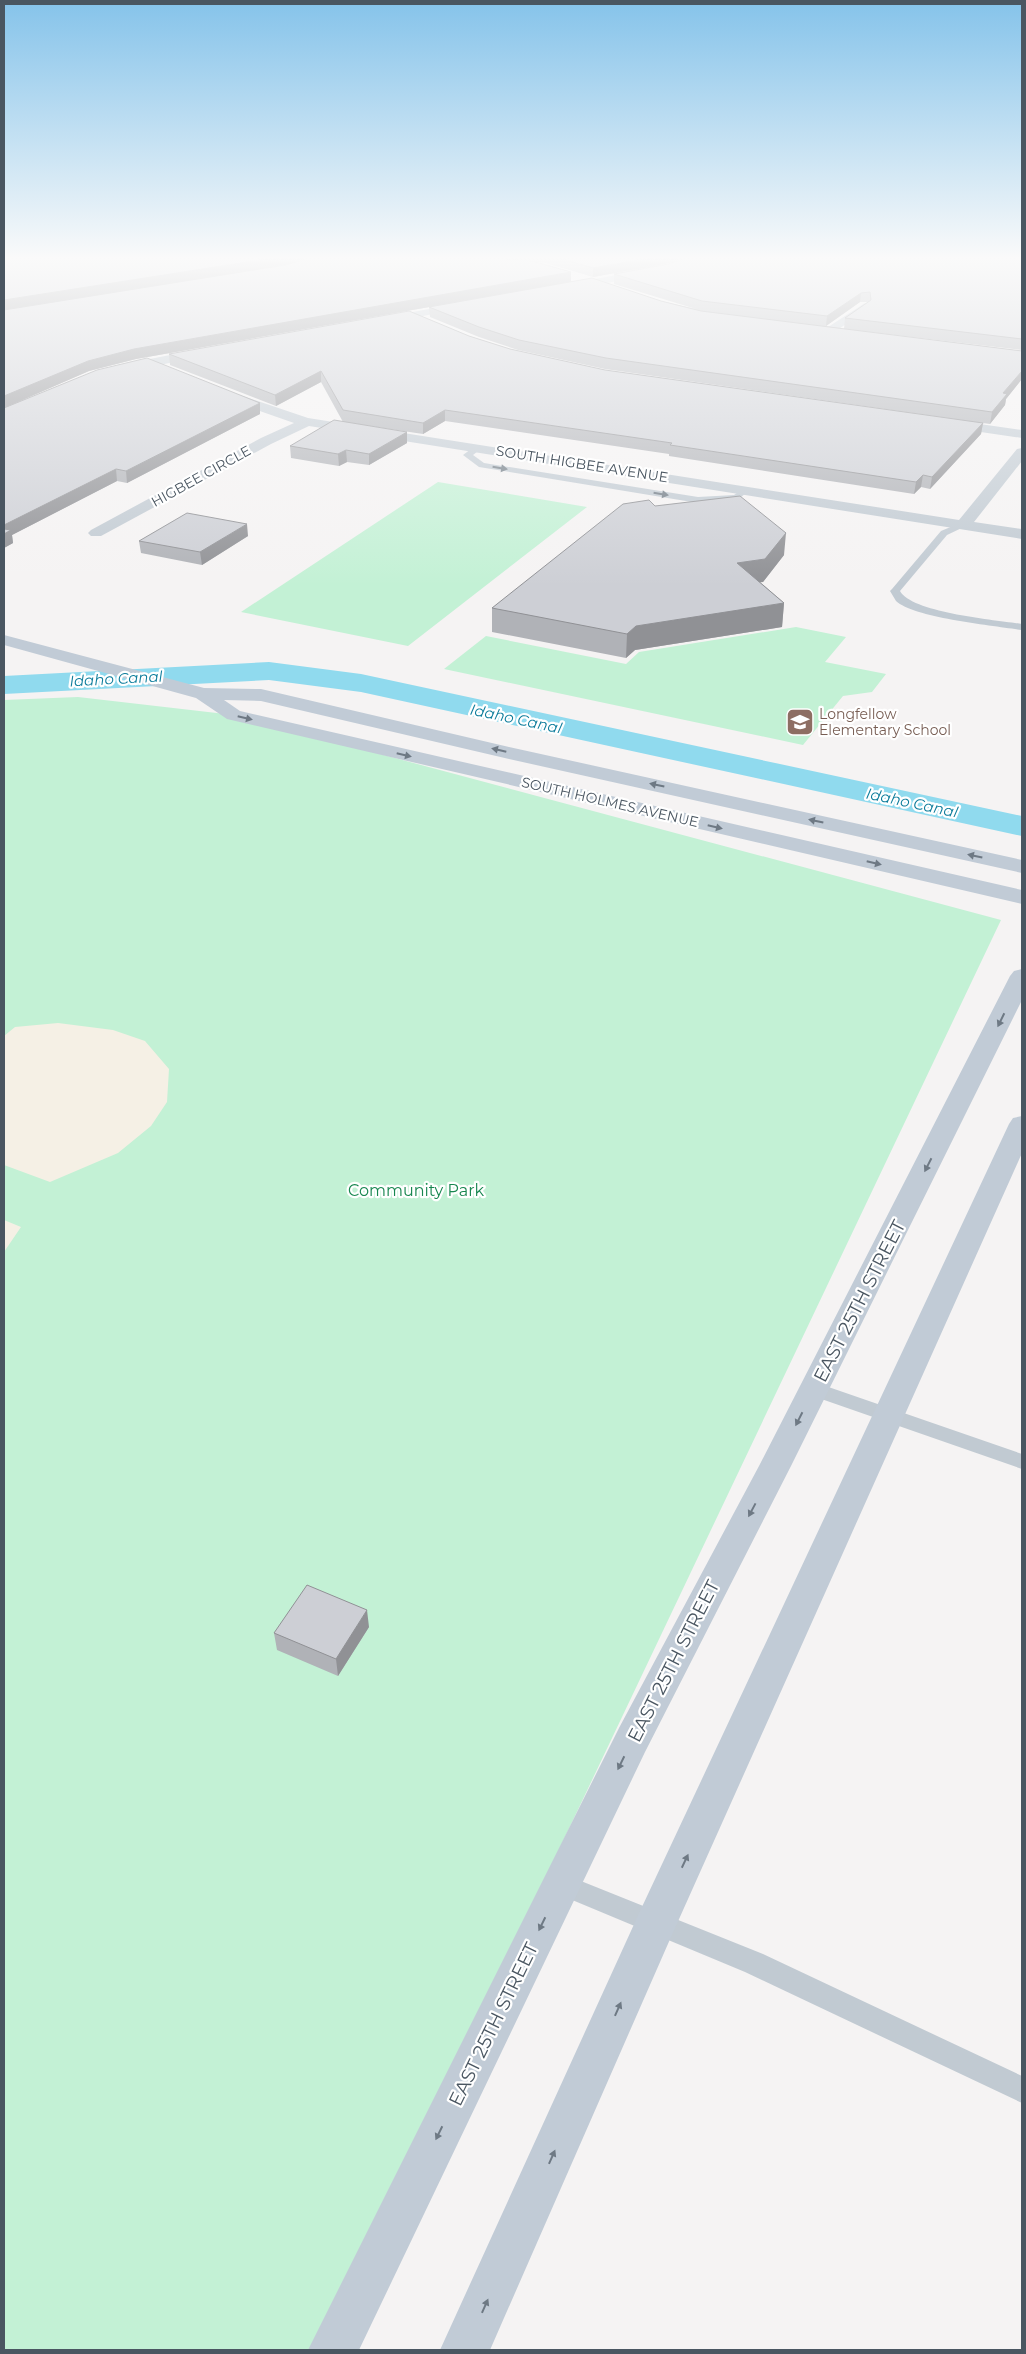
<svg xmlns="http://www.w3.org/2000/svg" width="1026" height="2354" font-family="Montserrat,sans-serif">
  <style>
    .green { fill: #c3f1d5 }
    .sand { fill: #f5f0e5 }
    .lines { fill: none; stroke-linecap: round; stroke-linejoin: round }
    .canal { fill: #90daee; fill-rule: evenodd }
    .lane { fill: #c1cad2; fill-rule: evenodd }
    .street { fill: #c1cad2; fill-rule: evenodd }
    .secondary { fill: #c1cbd6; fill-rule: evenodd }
    .wall { fill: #b0b2b7; fill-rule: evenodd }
    .shaded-wall { fill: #909195 }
    .building { fill: #cdcfd5; stroke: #909195 }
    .oneway { fill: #6e7983 }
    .oneway2 { fill: #6e7984 }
    .labels { text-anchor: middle; stroke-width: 4.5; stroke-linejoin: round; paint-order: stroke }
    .far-street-label { font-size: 14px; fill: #4a5661; stroke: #fff }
    .far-education-label { font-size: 14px; fill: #785e54; stroke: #fff; text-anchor: start }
    .far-water-label { font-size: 15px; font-style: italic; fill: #0c7c9b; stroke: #fff }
    .park-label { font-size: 16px; fill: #17864f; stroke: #fff }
    .near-street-label { font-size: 19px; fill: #4a5661; stroke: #fff }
  </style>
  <rect width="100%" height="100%" fill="#f5f3f3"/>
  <path class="green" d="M 438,482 L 587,507 L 408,646 L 241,612 Z
    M 796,627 L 846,637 L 825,662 L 886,674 L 872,692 L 843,696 L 803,745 L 444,669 L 486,636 L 626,664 L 639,652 Z
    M 78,697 L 234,715 L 1001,920 L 321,2350 L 4,2350 L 4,700 Z"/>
  <path class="sand" d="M 58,1023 L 113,1030 L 145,1041 L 169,1069 L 167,1102 L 151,1126 L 118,1153 L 50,1182 L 4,1165 L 4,1036 L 15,1027 Z
    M 4,1220 L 21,1227 L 4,1252 Z"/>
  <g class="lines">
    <path class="canal" d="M 269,662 L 361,674 L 1022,816 L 1022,836 L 361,692 L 269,680 L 4,694 L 4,676 Z"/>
    <path class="lane" d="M 475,446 L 482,448 L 473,455 L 484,463 L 698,497 L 734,495 L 746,487 L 750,490 L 736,501 L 698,503 L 479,467 L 463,455 Z
      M 960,523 L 968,525 L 947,535 L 900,591 C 912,613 997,620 1022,624 L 1022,630 C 996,626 914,618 896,601 C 894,598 892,594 890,591 L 892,589 L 941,531 Z
      M 814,1382 L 1022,1454 L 1022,1469 L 807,1394 L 805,1389 L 807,1384 Z
      M 561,1873 L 763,1954 L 1022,2076 L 1022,2103 L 745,1972 L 553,1892 L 549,1884 L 553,1876 Z"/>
    <path class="street" d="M 691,257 L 705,257 L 667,272 L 563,291 L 558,288 L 563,285 L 665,266 Z
      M 466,302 L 472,305 L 470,307 L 381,324 L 375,321 L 381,318 Z
      M 865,303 L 871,306 L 869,308 L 833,333 L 825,333 L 825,329 Z
      M 205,348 L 209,349 L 211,352 L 209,355 L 120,373 L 114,369 L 120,365 Z
      M 225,390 L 308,418 L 959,520 L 1017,449 L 1022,448 L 1022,461 L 974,522 L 1022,529 L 1022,539 L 309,426 L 271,444 L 101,536 L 91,536 L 88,533 L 91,530 L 261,438 L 294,423 L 220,397 L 219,394 Z
      M 945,419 L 1022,430 L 1022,438 L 940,426 L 938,423 L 940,420 Z"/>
    <path class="secondary" d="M 4,635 L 204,688 L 261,689 L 509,747 L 1022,860 L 1022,873 L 509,759 L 261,701 L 224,700 L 240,711 L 1022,890 L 1022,904 L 227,719 L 196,698 L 4,645 Z
      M 1022,969 L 1022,1000 L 791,1466 L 645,1752 L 359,2350 L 308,2350 L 619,1728 L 759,1466 L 1010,976 L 1014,971 Z
      M 1022,1116 L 1022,1153 L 671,1937 L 490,2350 L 440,2350 L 641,1909 L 1009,1124 L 1013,1118 Z"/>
  </g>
  <path class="wall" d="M 4,257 L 686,257 L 665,264 L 593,277 L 546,263 L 532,262 L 571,272 L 571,282 L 461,301 L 661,301 L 696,309 L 614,284 L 614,274 L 1022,257 L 1022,350 L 852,330 L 1022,351 L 1022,379 L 1006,399 L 1005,405 L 990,424 L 605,369 L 518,350 L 479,337 L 430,317 L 429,307 L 136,359 L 89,371 L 25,399 L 260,414 L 127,483 L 117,481 L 12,535 L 13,543 L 4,548 ZM 860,302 L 868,302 L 845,318 L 844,329 L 826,326 Z
    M 469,336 L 510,349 L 605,370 L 983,423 L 981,434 L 930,489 L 921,487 L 914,494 L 669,456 L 669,454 L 445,421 L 423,434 L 343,422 L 321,382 L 276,406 L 170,365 L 169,354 Z
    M 407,443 L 369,465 L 347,462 L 339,466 L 291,458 L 290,446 Z
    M 655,506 L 784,555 L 763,582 L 760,582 L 784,603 L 782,627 L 635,650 L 626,658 L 492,632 L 492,608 Z
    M 248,536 L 202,565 L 141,553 L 139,541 Z
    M 369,1627 L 338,1676 L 277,1650 L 274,1633 Z"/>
  <path class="shaded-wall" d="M 279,257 L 319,257 L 285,265 L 4,310 L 4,300 Z
    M 655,257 L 686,257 L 665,264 L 593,277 L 593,268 Z
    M 571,272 L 571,282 L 136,359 L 89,371 L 4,408 L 4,396 L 88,361 L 134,349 Z
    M 861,293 L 860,302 L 826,326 L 827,316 Z
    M 321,371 L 321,382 L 276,406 L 275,395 Z
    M 1022,371 L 1022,379 L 1006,399 L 1005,405 L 990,424 L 992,412 L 1003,393 Z
    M 260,403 L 260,414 L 127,483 L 126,471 Z
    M 445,410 L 445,421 L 423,434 L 423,423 Z
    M 983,423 L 981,434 L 930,489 L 932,477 Z
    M 407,432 L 407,443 L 369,465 L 369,454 Z
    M 346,450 L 347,462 L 339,466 L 338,454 Z
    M 116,469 L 117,481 L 12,535 L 13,543 L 4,548 L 4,525 Z
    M 923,475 L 921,487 L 914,494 L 916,482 Z
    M 247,524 L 248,536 L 202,565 L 200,552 Z
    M 786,533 L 784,555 L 763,582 L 735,586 L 737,563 Z
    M 784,603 L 782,627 L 635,650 L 626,658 L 627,634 L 636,626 Z
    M 367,1610 L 369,1627 L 338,1676 L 336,1659 Z"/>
  <path class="building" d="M 4,257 L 279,257 L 4,300 Z
    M 313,257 L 487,257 L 532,261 L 571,272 L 134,349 L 88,361 L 4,396 L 4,310 L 285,265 Z
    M 556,257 L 655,257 L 593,268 Z
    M 690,257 L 1022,257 L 1022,339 L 845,318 L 871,300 L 870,292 L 861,293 L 827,316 L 702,301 L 614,274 L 668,264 Z
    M 592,278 L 661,301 L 701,311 L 1022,351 L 1022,371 L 1003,393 L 1007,394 L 992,412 L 606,358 L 519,340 L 479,327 L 429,307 Z
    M 409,311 L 469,336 L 510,349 L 605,370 L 983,423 L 932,477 L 923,475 L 916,482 L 670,445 L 672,443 L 445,410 L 423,423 L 343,410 L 321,371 L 275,395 L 169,354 Z
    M 147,358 L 260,403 L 126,471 L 116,469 L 4,525 L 4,408 L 97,370 Z
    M 334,420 L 407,432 L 369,454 L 346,450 L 338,454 L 290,446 Z
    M 740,496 L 786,533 L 765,559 L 737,563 L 784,603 L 636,626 L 627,634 L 492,608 L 623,504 L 649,500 L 655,506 Z
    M 187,513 L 247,524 L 200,552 L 139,541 Z
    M 4,529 L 11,530 L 4,534 Z
    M 307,1585 L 367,1610 L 336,1659 L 274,1633 Z"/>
  <defs><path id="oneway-solid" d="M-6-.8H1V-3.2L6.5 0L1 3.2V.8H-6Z" transform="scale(1.25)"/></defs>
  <g class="oneway">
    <use href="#oneway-solid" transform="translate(500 468) rotate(9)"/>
    <use href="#oneway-solid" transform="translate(661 494) rotate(9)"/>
  </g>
  <g class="oneway2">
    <use href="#oneway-solid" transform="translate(245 718) rotate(13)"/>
    <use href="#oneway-solid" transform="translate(499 750) rotate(-167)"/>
    <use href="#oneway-solid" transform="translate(404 755) rotate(13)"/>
    <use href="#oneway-solid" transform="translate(657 785) rotate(-168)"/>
    <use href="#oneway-solid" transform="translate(816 821) rotate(-168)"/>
    <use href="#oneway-solid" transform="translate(715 827) rotate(13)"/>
    <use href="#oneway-solid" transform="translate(975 856) rotate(-168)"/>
    <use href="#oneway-solid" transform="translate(874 863) rotate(13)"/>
    <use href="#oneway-solid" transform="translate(1001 1020) rotate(116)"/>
    <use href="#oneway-solid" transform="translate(928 1165) rotate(117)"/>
    <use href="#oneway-solid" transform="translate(799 1419) rotate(117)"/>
    <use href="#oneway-solid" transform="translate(752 1510) rotate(118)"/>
    <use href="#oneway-solid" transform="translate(621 1763) rotate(116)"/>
    <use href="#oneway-solid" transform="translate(685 1861) rotate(-65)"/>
    <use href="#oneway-solid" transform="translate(542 1924) rotate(116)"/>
    <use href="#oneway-solid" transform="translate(618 2009) rotate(-66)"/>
    <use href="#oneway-solid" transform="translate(439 2133) rotate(116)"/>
    <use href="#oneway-solid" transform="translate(552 2157) rotate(-66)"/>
    <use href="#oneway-solid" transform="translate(485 2306) rotate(-66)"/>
  </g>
  <linearGradient id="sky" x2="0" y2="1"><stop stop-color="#85c3ea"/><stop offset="0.44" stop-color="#fafafa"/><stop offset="1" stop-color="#fafafa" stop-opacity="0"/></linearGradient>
  <rect width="1026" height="586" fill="url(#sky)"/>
  <defs>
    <g id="school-square" transform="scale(1.4375)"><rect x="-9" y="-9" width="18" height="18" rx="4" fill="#8d6e63" stroke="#fff"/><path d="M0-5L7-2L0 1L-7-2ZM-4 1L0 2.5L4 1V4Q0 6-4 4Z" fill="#fff"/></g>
  </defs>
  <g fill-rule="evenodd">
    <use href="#school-square" x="800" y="722"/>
  </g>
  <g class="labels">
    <g class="far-street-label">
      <text transform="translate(582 464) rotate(9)" y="5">SOUTH HIGBEE AVENUE</text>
      <text transform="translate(201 476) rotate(-29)" y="5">HIGBEE CIRCLE</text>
      <text transform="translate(610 802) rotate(13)" y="5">SOUTH HOLMES AVENUE</text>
    </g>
    <g class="far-education-label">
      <text x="819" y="719">Longfellow<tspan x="819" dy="16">Elementary School</tspan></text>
    </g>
    <g class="far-water-label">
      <text transform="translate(116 679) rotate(-3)" y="5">Idaho Canal</text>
      <text transform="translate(516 719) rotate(12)" y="5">Idaho Canal</text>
      <text transform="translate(912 803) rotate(12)" y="5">Idaho Canal</text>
    </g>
    <g class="park-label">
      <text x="416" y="1196">Community Park</text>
    </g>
    <g class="near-street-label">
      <text transform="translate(859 1301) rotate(-63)" y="7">EAST 25TH STREET</text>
      <text transform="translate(673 1661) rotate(-63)" y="7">EAST 25TH STREET</text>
      <text transform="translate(493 2024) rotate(-64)" y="7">EAST 25TH STREET</text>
    </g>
  </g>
  <rect width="1026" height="2354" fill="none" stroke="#4a5661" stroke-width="10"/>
</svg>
